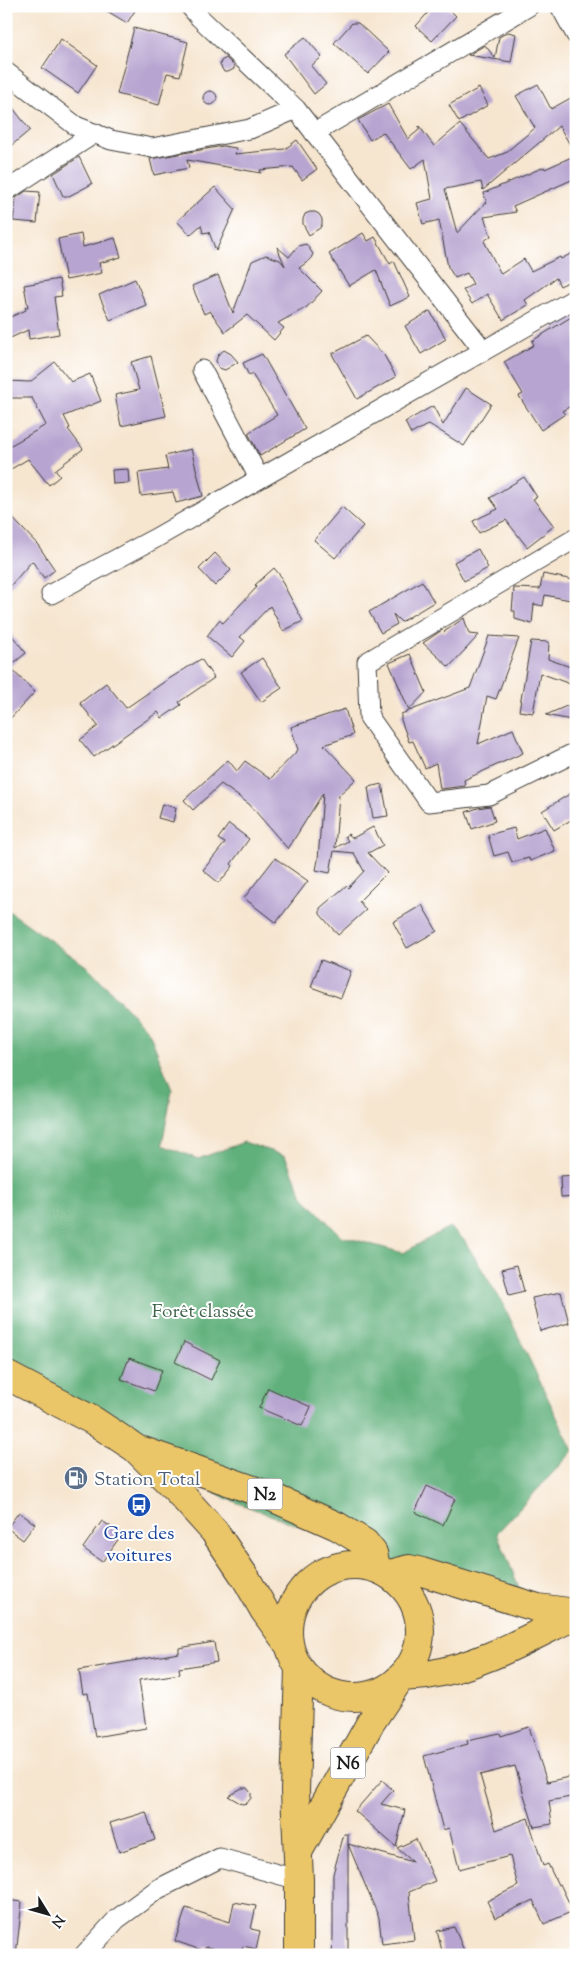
<svg xmlns="http://www.w3.org/2000/svg" width="582" height="1961" font-family="'Sorts Mill Goudy',serif">
  <style>
    .forest { fill: #61b07b; stroke: #3e664c }
    .building { fill: #b7a4d0 }
    .lines { fill: none; stroke-linecap: round; stroke-linejoin: round }
    .street-casing { stroke: #3d3a37; stroke-width: 21 }
    .highway-casing { stroke: #3d3a37; stroke-width: 30 }
    .street { stroke: #fff; stroke-width: 19 }
    .highway { stroke: #ebc669; stroke-width: 28 }
    .labels { text-anchor: middle; stroke-width: 4; stroke-linejoin: round; paint-order: stroke }
    .shield { fill: #fff; stroke: #606060; stroke-width: 1 }
    .shield-label { font-size: 18px; font-weight: bold; fill: #1c1c1c }
    .park-label { font-size: 19px; fill: #40634b; stroke: #fff }
    .service-label { font-size: 19px; fill: #4e5e75; stroke: #fff; text-anchor: start }
    .transit-label { font-size: 19px; fill: #164399; stroke: #fff }
  </style>
  <rect width="100%" height="100%" fill="#fff"/>
  <filter id="ink" filterUnits="userSpaceOnUse"><feTurbulence type="fractalNoise" baseFrequency=".02" numOctaves="2"/><feDisplacementMap in="SourceGraphic" scale="10" xChannelSelector="R" yChannelSelector="G"/><feConvolveMatrix kernelMatrix="1 2 1 2 8 2 1 2 1" color-interpolation-filters="sRGB"/></filter>
  <filter id="wash" filterUnits="userSpaceOnUse"><feTurbulence type="fractalNoise" baseFrequency=".0096" numOctaves="4" result="noise"/><feDisplacementMap in="SourceGraphic" scale="20" xChannelSelector="R" yChannelSelector="G"/><feGaussianBlur stdDeviation="1.12" result="paint"/><feColorMatrix in="noise" values="0 0 0 0 0 0 0 0 0 0 0 0 0 0 0 0 0 1.4 0 .05"/><feComposite in="paint" operator="in"/></filter>
  <g filter="url(#wash)">
    <rect width="100%" height="100%" fill="#f6e5cf"/>
    <path class="forest" d="M 6,909 L 89,968 L 149,1032 L 172,1090 L 162,1145 L 198,1159 L 244,1142 L 285,1156 L 304,1198 L 341,1236 L 403,1253 L 449,1227 L 464,1240 L 503,1304 L 573,1451 L 497,1533 L 528,1610 L 478,1593 L 225,1498 L 153,1452 L 6,1388 Z"/>
    <g id="blocks">
      <path class="building" d="M 99,6 L 138,6 L 127,23 Z
        M 434,6 L 446,6 L 456,16 L 432,41 L 416,26 Z
        M 352,23 L 358,23 L 389,52 L 368,74 L 334,43 Z
        M 134,28 L 188,42 L 180,76 L 167,73 L 159,105 L 117,94 Z
        M 508,32 L 516,34 L 511,62 L 468,55 L 485,45 L 495,58 L 499,37 Z
        M 305,37 L 322,57 L 311,66 L 326,84 L 314,94 L 284,54 Z
        M 61,39 L 97,65 L 78,93 L 42,68 Z
        M 226,58 L 234,66 L 234,69 L 228,72 L 224,72 L 220,65 L 221,61 Z
        M 538,84 L 551,109 L 576,95 L 576,155 L 559,126 L 483,190 L 481,182 L 445,189 L 457,233 L 486,202 L 484,193 L 544,167 L 545,169 L 576,155 L 576,178 L 513,206 L 516,212 L 484,217 L 491,236 L 484,241 L 501,274 L 524,259 L 531,271 L 560,257 L 561,259 L 576,251 L 576,278 L 560,286 L 556,278 L 525,300 L 528,305 L 503,320 L 487,294 L 472,304 L 463,290 L 473,284 L 467,273 L 455,278 L 448,267 L 439,220 L 423,224 L 417,203 L 432,199 L 425,159 L 411,169 L 383,132 L 370,140 L 358,120 L 388,104 L 408,139 L 419,130 L 419,126 L 434,146 L 460,124 L 489,159 L 505,153 L 535,128 L 516,96 Z
        M 479,88 L 488,105 L 459,122 L 449,105 Z
        M203 98a7 7 0 1 1 14 0a7 7 0 1 1-14 0Z
        M 6,99 L 30,130 L 6,150 Z
        M 297,140 L 317,169 L 302,180 L 293,167 L 260,170 L 261,173 L 187,160 L 189,168 L 154,175 L 150,159 L 223,146 L 236,148 L 235,154 L 285,149 Z
        M 79,157 L 92,184 L 69,196 L 63,196 L 53,174 Z
        M 215,187 L 235,209 L 216,251 L 209,232 L 203,233 L 201,225 L 190,235 L 177,221 Z
        M 26,191 L 40,192 L 37,223 L 13,221 L 16,198 Z
        M 310,212 L 315,212 L 319,214 L 322,219 L 322,224 L 320,228 L 309,235 L 303,224 L 303,219 L 305,214 Z
        M 363,233 L 368,241 L 375,237 L 390,264 L 394,261 L 410,297 L 390,306 L 376,270 L 349,286 L 329,254 Z
        M 81,234 L 83,247 L 115,238 L 121,257 L 99,263 L 102,273 L 66,280 L 58,239 Z
        M 306,244 L 313,254 L 310,260 L 299,268 L 322,291 L 307,307 L 278,323 L 284,328 L 274,340 L 247,315 L 225,332 L 210,311 L 204,314 L 192,286 L 218,275 L 233,313 L 252,261 L 266,255 L 280,260 L 285,266 L 277,247 L 289,257 L 298,246 Z
        M 59,279 L 62,296 L 54,297 L 59,334 L 29,339 L 28,330 L 6,340 L 6,319 L 26,310 L 25,307 L 28,307 L 24,285 Z
        M 135,279 L 146,305 L 110,320 L 99,295 Z
        M 430,311 L 446,339 L 421,354 L 405,326 Z
        M 576,314 L 576,403 L 562,411 L 565,414 L 541,430 L 519,396 L 523,394 L 504,362 L 534,345 L 532,341 Z
        M 366,336 L 384,355 L 396,377 L 357,399 L 332,354 Z
        M 224,350 L 231,354 L 238,362 L 225,370 L 219,368 L 216,361 L 218,355 Z
        M 262,354 L 305,429 L 260,456 L 248,433 L 277,415 L 252,374 L 249,376 L 243,363 Z
        M 151,356 L 166,416 L 121,426 L 115,395 L 139,390 L 131,362 Z
        M 55,362 L 71,382 L 90,374 L 101,401 L 64,416 L 70,428 L 68,429 L 83,449 L 55,470 L 60,476 L 49,485 L 28,459 L 6,472 L 6,448 L 46,425 L 32,398 L 6,398 L 6,381 L 30,382 Z
        M 466,388 L 491,404 L 464,446 L 429,424 L 411,434 L 405,422 L 433,406 L 443,425 Z
        M 191,449 L 203,496 L 176,503 L 173,492 L 141,496 L 138,473 L 168,469 L 165,456 Z
        M 128,469 L 129,483 L 113,484 L 112,470 Z
        M 524,477 L 537,497 L 533,499 L 554,526 L 527,547 L 506,520 L 479,533 L 473,521 L 498,509 L 490,498 Z
        M 342,507 L 363,526 L 335,558 L 314,540 Z
        M 6,511 L 38,545 L 55,570 L 44,578 L 32,561 L 6,591 Z
        M 478,549 L 488,568 L 464,581 L 454,562 Z
        M 215,553 L 231,570 L 215,586 L 199,569 Z
        M 274,568 L 283,579 L 281,580 L 303,621 L 283,631 L 270,606 L 240,637 L 245,641 L 232,657 L 207,636 L 219,620 L 223,623 L 257,587 L 255,585 Z
        M 543,574 L 574,580 L 570,600 L 545,595 L 543,606 L 534,604 L 532,624 L 515,619 L 515,611 L 512,611 L 514,588 L 540,589 Z
        M 422,581 L 434,602 L 401,622 L 393,614 L 397,624 L 381,633 L 369,612 Z
        M 464,618 L 469,634 L 479,635 L 449,667 L 423,643 L 442,630 L 444,632 Z
        M 6,628 L 26,653 L 9,667 L 35,692 L 6,723 Z
        M 489,636 L 519,638 L 496,699 L 487,696 L 478,744 L 513,729 L 523,753 L 464,780 L 465,786 L 440,789 L 436,763 L 425,768 L 413,741 L 409,742 L 401,720 L 401,714 L 470,688 Z
        M 531,641 L 549,642 L 548,659 L 576,669 L 576,676 L 573,685 L 540,673 L 533,713 L 519,711 Z
        M 410,654 L 426,692 L 409,710 L 389,663 Z
        M 262,658 L 282,688 L 261,702 L 241,672 Z
        M 201,659 L 214,678 L 179,702 L 181,705 L 162,718 L 158,712 L 94,757 L 80,740 L 98,726 L 80,703 L 106,683 L 126,708 L 164,682 Z
        M 576,702 L 576,721 L 546,715 Z
        M 345,709 L 353,735 L 324,745 L 356,779 L 339,795 L 335,848 L 348,841 L 345,836 L 348,834 L 353,838 L 373,827 L 383,845 L 368,853 L 387,873 L 359,901 L 366,910 L 338,935 L 320,914 L 320,908 L 346,886 L 348,888 L 364,871 L 354,853 L 334,851 L 330,873 L 316,870 L 318,860 L 323,793 L 288,849 L 249,804 L 221,784 L 193,810 L 184,800 L 228,760 L 237,771 L 245,761 L 270,779 L 298,750 L 291,727 Z
        M 382,784 L 388,816 L 373,818 L 368,787 Z
        M 576,790 L 576,817 L 554,830 L 542,811 Z
        M 162,804 L 176,808 L 173,822 L 158,818 Z
        M 490,806 L 495,821 L 472,829 L 466,812 L 478,808 Z
        M 229,824 L 249,839 L 231,864 L 233,866 L 219,883 L 203,870 L 225,843 L 218,839 Z
        M 514,828 L 517,839 L 545,828 L 555,851 L 530,861 L 529,858 L 512,862 L 508,852 L 494,856 L 488,835 Z
        M 275,858 L 308,881 L 276,923 L 244,898 Z
        M 422,905 L 437,931 L 407,948 L 393,922 Z
        M 321,960 L 351,971 L 341,998 L 311,987 Z
        M 576,1175 L 576,1196 L 561,1197 L 560,1176 Z
        M 517,1265 L 524,1291 L 509,1295 L 502,1269 Z
        M 561,1292 L 569,1323 L 540,1331 L 532,1298 Z
        M 184,1342 L 220,1360 L 211,1380 L 175,1362 Z
        M 129,1358 L 162,1370 L 154,1391 L 121,1379 Z
        M 268,1388 L 311,1407 L 302,1426 L 259,1408 Z
        M 427,1486 L 455,1499 L 443,1525 L 415,1512 Z
        M 19,1512 L 35,1524 L 23,1540 L 7,1528 Z
        M 102,1521 L 122,1534 L 102,1562 L 83,1548 Z
        M 214,1642 L 217,1662 L 179,1668 L 180,1674 L 139,1680 L 146,1728 L 95,1737 L 88,1693 L 83,1694 L 79,1670 L 179,1653 L 179,1648 Z
        M 529,1727 L 547,1782 L 573,1776 L 576,1796 L 549,1801 L 552,1824 L 534,1827 L 515,1766 L 480,1775 L 496,1830 L 528,1818 L 543,1866 L 548,1864 L 558,1885 L 560,1884 L 573,1911 L 544,1924 L 533,1900 L 495,1918 L 487,1901 L 518,1886 L 510,1856 L 459,1869 L 449,1828 L 443,1830 L 424,1756 L 468,1744 L 467,1740 L 500,1733 L 501,1736 Z
        M 382,1780 L 393,1790 L 381,1804 L 405,1810 L 396,1847 L 355,1811 Z
        M 242,1788 L 247,1788 L 251,1793 L 251,1798 L 247,1803 L 242,1804 L 228,1796 Z
        M 146,1812 L 155,1840 L 119,1852 L 110,1823 Z
        M 344,1834 L 348,1834 L 348,1844 L 413,1862 L 397,1848 L 416,1839 L 435,1881 L 409,1892 L 414,1940 L 382,1944 L 379,1918 L 348,1844 L 348,1955 L 332,1955 L 333,1936 L 333,1874 Z
        M 6,1900 L 22,1902 L 16,1955 L 6,1955 Z
        M 234,1902 L 256,1906 L 251,1929 L 260,1931 L 256,1949 L 243,1946 L 241,1954 L 206,1947 L 204,1951 L 175,1941 L 186,1908 L 230,1922 Z
        M 454,1927 L 466,1955 L 443,1955 L 437,1931 Z"/>
    </g>
  </g>
  <g filter="url(#ink)">
    <use href="#blocks" fill-opacity="0" stroke="#3d3a37" stroke-width="1"/>
    <g class="lines">
      <g class="street-casing">
        <path id="street" d="M 190,6 L 199,17 L 296,109 L 483,350
          M 560,6 L 576,35
          M 6,72 L 76,126 L 111,140 L 152,148 L 250,129 L 296,109
          M 314,133 L 529,6
          M 6,191 L 95,133
          M 202,370 L 259,478
          M 576,538 L 367,662 L 369,717 L 429,802 L 489,795 L 576,752
          M 51,594 L 154,539 L 576,298
          M 84,1955 L 117,1919 L 158,1889 L 220,1858 L 299,1880"/>
      </g>
      <g class="highway-casing">
        <path id="highway" d="M 6,1375 L 94,1421 L 135,1448 L 177,1490 L 214,1531 L 247,1580 L 264,1610 L 289,1645
          M 143,1451 L 267,1495 L 337,1526 L 365,1543 L 373,1553 L 376,1567
          M288 1631a66 66 0 1 1 132 0a66 66 0 1 1-132 0Z
          M 390,1574 L 409,1569 L 422,1572 L 538,1608 L 576,1613
          M 299,1669 L 295,1791 L 299,1880 L 299,1955
          M 298,1852 L 371,1722 L 401,1677 C 412,1676 422,1676 432,1674 C 483,1665 530,1637 576,1615"/>
      </g>
      <use href="#street" class="street"/>
      <use href="#highway" class="highway"/>
    </g>
  </g>
  <defs>
    <g id="fuel-disc" transform="scale(1.25)"><circle r="9.5" fill="#5c6f8a" stroke="#fff"/><path d="M-5.5-6h7V0h2V4h1.3V-2.5L3-4.5l.8-.8L6-3V5H2.5V1h-1V6h-7ZM-4.2-4.7v3.2H.2V-4.7Z" fill="#fff"/></g>
    <g id="bus-disc" transform="scale(1.25)"><circle r="9.5" fill="#1a4fb4" stroke="#fff"/><path d="M-5-6H5V4H4V6H2V4H-2V6H-4V4H-5ZM-3.5-4V0h7V-4ZM-3.5 1.2v1.5H-2V1.2ZM2 1.2v1.5H3.5V1.2Z" fill="#fff"/></g>
  </defs>
  <g fill-rule="evenodd">
    <use href="#fuel-disc" x="76" y="1478"/>
    <use href="#bus-disc" x="139" y="1505"/>
  </g>
  <g class="labels">
    <g class="shield">
      <rect x="247.5" y="1478.5" width="35" height="31" rx="4"/>
      <rect x="330.5" y="1747.5" width="35" height="31" rx="4"/>
    </g>
    <g class="shield-label">
      <text x="265" y="1500">N2</text>
      <text x="348" y="1769">N6</text>
    </g>
    <g class="park-label">
      <text x="203" y="1317">Forêt classée</text>
    </g>
    <g class="service-label">
      <text x="94" y="1485">Station Total</text>
    </g>
    <g class="transit-label">
      <text x="139" y="1539">Gare des<tspan x="139" dy="22">voitures</tspan></text>
    </g>
  </g>
  <rect width="582" height="1961" fill="none" stroke="#fff" stroke-width="25"/>
  <g transform="translate(48 1914) rotate(127)" stroke="#ffffff" stroke-width="4" paint-order="stroke">
  <path d="M0-4L9 19L0 12L-9 19Z" fill="#1c1c1c"/>
  <text y="-8" font-size="14" font-weight="bold" text-anchor="middle" fill="#1c1c1c">N</text>
  </g>
</svg>
